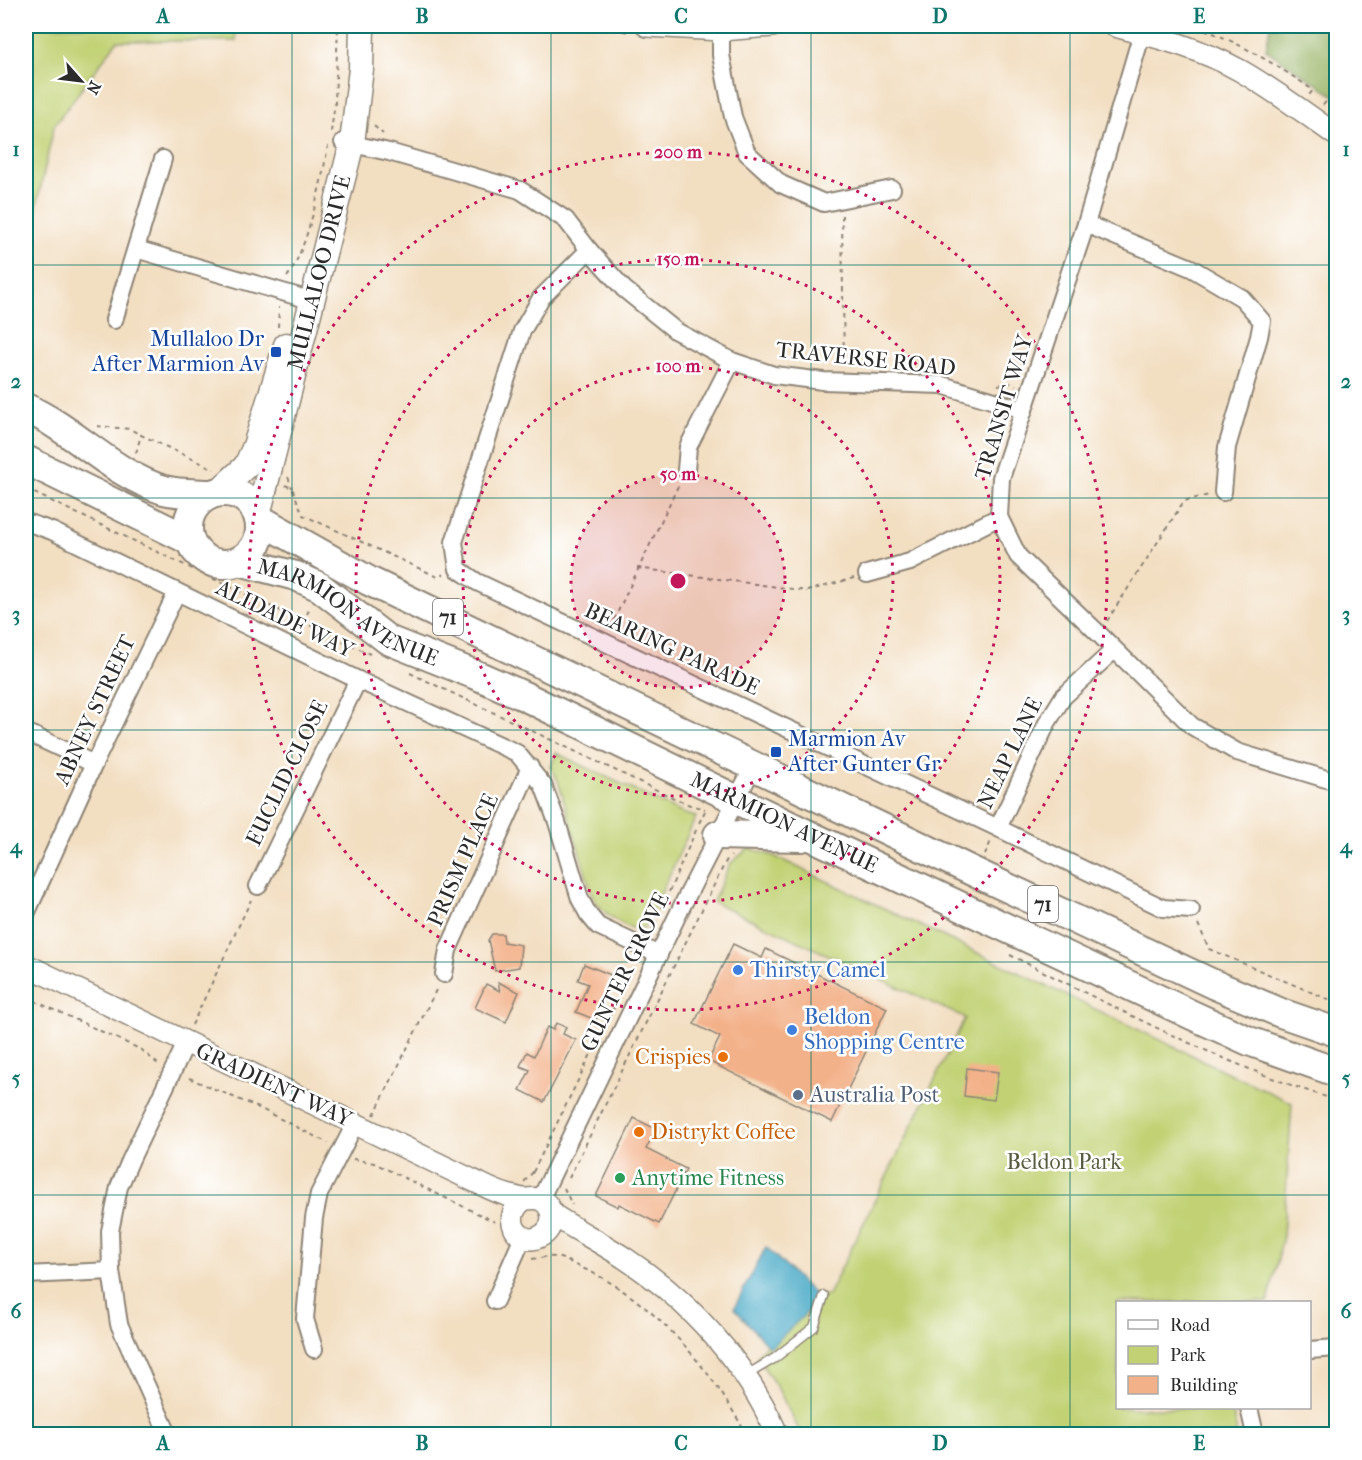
<svg xmlns="http://www.w3.org/2000/svg" width="1362" height="1460" font-family="'IM FELL French Canon',serif">
  <style>
    .green { fill: #c1d173; stroke: #767e4f; stroke-width: 1.5 }
    .forest { fill: #98b365; stroke: #626f48; stroke-width: 1.5 }
    .water { fill: #47a9c6; stroke: #396a78; stroke-width: 1.5 }
    .building { fill: #f3b189 }
    .lines { fill: none; stroke-linecap: round; stroke-linejoin: round }
    .service-casing { stroke: #8e8476; stroke-width: 11 }
    .minor-casing { stroke: #8e8476; stroke-width: 20 }
    .tertiary-casing { stroke: #8e8476; stroke-width: 24 }
    .secondary-casing { stroke: #8e8476; stroke-width: 27 }
    .trunk-casing { stroke: #8e8476; stroke-width: 32 }
    .path { stroke: #8e8476; stroke-width: 2; stroke-dasharray: 4.5 4.5; stroke-linecap: butt }
    .service { stroke: #fff; stroke-width: 8 }
    .minor { stroke: #fff; stroke-width: 16 }
    .tertiary { stroke: #fff; stroke-width: 21 }
    .secondary { stroke: #fff; stroke-width: 24 }
    .trunk { stroke: #fff; stroke-width: 28 }
    .grid { fill: none; stroke: #0f766e; stroke-width: 1.5; stroke-opacity: 0.55 }
    .ring { fill: none; stroke: #c2185b; stroke-width: 3; stroke-dasharray: 3 6 }
    .transit-dot { fill: #1a4fb4; stroke: #fff; stroke-width: 2 }
    .shop-dot { fill: #3f7fe0; stroke: #fff; stroke-width: 2 }
    .food-dot { fill: #e8710a; stroke: #fff; stroke-width: 2 }
    .service-dot { fill: #5c6f8a; stroke: #fff; stroke-width: 2 }
    .leisure-dot { fill: #2e9e5b; stroke: #fff; stroke-width: 2 }
    .labels { text-anchor: middle; dominant-baseline: central; stroke-width: 5; stroke-linejoin: round; paint-order: stroke }
    .shield { fill: #fff; stroke: #6b6b6b; stroke-width: 1.5 }
    .shield-label { font-size: 21px; font-weight: bold; fill: #2b2b2b }
    .street-label { font-size: 22px; fill: #2b2b2b; stroke: #fff }
    .transit-label { font-size: 22px; fill: #164399; stroke: #fff; text-anchor: end }
    .shop-label { font-size: 22px; fill: #366cbe; stroke: #fff; text-anchor: start }
    .food-label { font-size: 22px; fill: #c56008; stroke: #fff; text-anchor: end }
    .service-label { font-size: 22px; fill: #4e5e75; stroke: #fff; text-anchor: start }
    .park-label { font-size: 22px; fill: #585d41; stroke: #fff }
    .leisure-label { font-size: 22px; fill: #27864d; stroke: #fff; text-anchor: start }
    .centre { fill: #c2185b; stroke: #fff; stroke-width: 3 }
    .ring-label { font-size: 18px; text-anchor: middle; font-weight: bold; fill: #c2185b; stroke: #fff; stroke-width: 5; stroke-linejoin: round; paint-order: stroke }
    .neatline { fill: none; stroke: #0f766e; stroke-width: 2 }
    .grid-label { font-size: 20px; text-anchor: middle; font-weight: bold; fill: #0f766e }
  </style>
  <rect width="100%" height="100%" fill="#fff"/>
  <filter id="ink" filterUnits="userSpaceOnUse"><feTurbulence type="fractalNoise" baseFrequency=".0167" numOctaves="2"/><feDisplacementMap in="SourceGraphic" scale="12" xChannelSelector="R" yChannelSelector="G"/><feConvolveMatrix kernelMatrix="1 2 1 2 8 2 1 2 1" color-interpolation-filters="sRGB"/></filter>
  <filter id="wash" filterUnits="userSpaceOnUse"><feTurbulence type="fractalNoise" baseFrequency=".008" numOctaves="4" result="noise"/><feDisplacementMap in="SourceGraphic" scale="24" xChannelSelector="R" yChannelSelector="G"/><feGaussianBlur stdDeviation="1.35" result="paint"/><feColorMatrix in="noise" values="0 0 0 0 0 0 0 0 0 0 0 0 0 0 0 0 0 1.4 0 .05"/><feComposite in="paint" operator="in"/></filter>
  <g filter="url(#wash)">
    <rect width="100%" height="100%" fill="#f2dec1"/>
    <g class="green">
      <path d="M26 26H235L236 41H117L54 126 26 254Z"/>
      <path d="M556 753 682 813 696 817 645 928C627 933 602 912 593 898L558 781 551 767Z"/>
      <path d="M749 848 774 856 812 874 1292 1103 1283 1236 1268 1302H1118V1408H1232L1237 1434H801L778 1389 757 1357 776 1331 816 1295H828L965 1018 713 902 730 864Z"/>
    </g>
    <path class="forest" d="M1270 26H1336V97L1266 50Z"/>
    <path class="water" d="M766 1247 820 1300 770 1348 734 1308Z"/>
    <g id="blocks">
      <g class="building">
        <path d="M492 934H503L504 942 521 945 519 967 495 971 488 940Z"/>
        <path d="M733 944 762 958 766 949 887 1008 832 1122 708 1061 720 1037 694 1024Z"/>
        <path d="M584 964 611 975 605 990 607 991 596 1020 576 1012 588 984 578 980Z"/>
        <path d="M498 982 519 992 506 1022 475 1008 486 984 500 991Z"/>
        <path d="M556 1023 566 1027 563 1034 576 1040 544 1102 520 1090 530 1070 520 1066 527 1052 534 1056 547 1027 553 1030Z"/>
        <path d="M967 1068 998 1072 994 1100 964 1096Z"/>
        <path d="M634 1118 656 1129 646 1149 686 1169 659 1224 619 1204 618 1207 596 1196Z"/>
      </g>
    </g>
  </g>
  <g filter="url(#ink)">
    <use href="#blocks" fill-opacity="0" stroke="#8e8476" stroke-width="1.5"/>
    <g class="lines">
      <defs>
        <path id="service" d="M745 1376 775 1358 814 1327 824 1296"/>
        <g id="minor">
          <path d="M721 26V55L733 117 747 153 781 184 824 203 892 189"/>
          <path d="M1144 26 1086 224 1001 478 999 517 1018 556 1099 634 1192 726 1237 752 1336 782"/>
          <path d="M343 142 389 152 520 190 566 220 589 250 624 289 676 331 732 361 774 375 823 381 942 385 1024 410"/>
          <path d="M1086 224 1191 268 1242 298 1262 321 1259 337 1227 447 1223 492"/>
          <path d="M136 249 313 301"/>
          <path d="M589 250 541 298 522 331 454 542 458 569 477 582 998 828 1163 908 1191 910"/>
          <path d="M114 320 163 159"/>
          <path d="M686 470 688 447 732 361"/>
          <path d="M26 522 52 531 358 680 517 753 543 785 557 822 580 899 588 914 598 926 659 955"/>
          <path d="M867 574 910 562 999 517"/>
          <path d="M26 732 94 764"/>
          <path d="M998 828 1047 723 1063 697 1114 650"/>
          <path d="M258 886 358 680"/>
          <path d="M26 914 94 764 177 592"/>
          <path d="M444 974 448 950 530 767"/>
          <path d="M540 1200 683 904 754 765"/>
          <path d="M26 1275 111 1271"/>
          <path d="M495 1301 523 1237"/>
          <path d="M314 1349 305 1319 314 1218 319 1194 355 1124"/>
          <path d="M1310 1350 1336 1348"/>
          <path d="M1249 1408 1255 1434"/>
          <path d="M168 1434 119 1324 111 1271 110 1231 119 1187 131 1159 186 1043"/>
        </g>
        <g id="tertiary">
          <path d="M647 26 722 30 772 26"/>
          <path d="M1115 26C1158 37 1202 49 1241 71 1274 90 1305 113 1336 135"/>
          <path d="M26 965 472 1180C483 1185 495 1192 507 1195 512 1196 520 1199 525 1199 532 1199 536 1197 543 1201 556 1210 554 1229 541 1236 518 1249 499 1215 525 1199"/>
          <path d="M552 1214C576 1230 602 1243 626 1259 690 1301 747 1364 777 1434"/>
        </g>
        <g id="secondary">
          <path d="M218 492 246 466 255 446 286 345"/>
          <path id="s1" d="M258 515 352 143 361 69 362 26"/>
        </g>
        <g id="trunk">
          <path d="M26 408C75 430 112 474 164 490 179 494 196 493 210 494"/>
          <path d="M26 460 189 540"/>
          <circle cx="224" cy="528" r="36"/>
          <path d="M259 519 369 581 976 873 1213 984 1281 1013 1336 1032"/>
          <path id="s2" d="M239 561 296 576 320 587 388 640 481 677 524 696 815 838 1192 1015 1249 1041 1336 1072"/>
          <path d="M718 835 801 837"/>
        </g>
      </defs>
      <use href="#service" class="service-casing"/>
      <use href="#minor" class="minor-casing"/>
      <use href="#tertiary" class="tertiary-casing"/>
      <use href="#secondary" class="secondary-casing"/>
      <use href="#trunk" class="trunk-casing"/>
      <g class="path">
        <path d="M605 26 631 33"/>
        <path d="M1077 26 1097 32"/>
        <path d="M1196 26C1238 42 1276 64 1313 90L1309 95"/>
        <path d="M1323 105 1336 91"/>
        <path d="M374 126 383 134"/>
        <path d="M331 132 335 103 338 26"/>
        <path d="M842 215 844 368"/>
        <path d="M287 277C307 251 322 180 328 146"/>
        <path d="M278 327 279 307"/>
        <path d="M998 385 1010 383 1016 385"/>
        <path d="M97 426 130 429 141 435"/>
        <path d="M136 453 141 435 214 469"/>
        <path d="M288 477 292 488"/>
        <path d="M285 485 292 488 303 515 438 577 444 574"/>
        <path d="M26 489 370 654"/>
        <path d="M637 568 807 591 854 578"/>
        <path d="M1107 621 1184 501 1209 495"/>
        <path d="M303 622 310 608"/>
        <path d="M610 628 679 484"/>
        <path d="M410 673 663 793 690 805 705 809"/>
        <path d="M699 823 706 809"/>
        <path d="M985 855 991 841"/>
        <path d="M1198 924 1209 949 1325 998 1336 1001"/>
        <path d="M651 933 697 828"/>
        <path d="M1010 955C1117 1008 1222 1065 1336 1100"/>
        <path d="M26 997 142 1050 159 1065"/>
        <path d="M192 1025 251 900"/>
        <path d="M189 1078 259 1108 328 1143"/>
        <path d="M374 1115 437 988"/>
        <path d="M353 1159 374 1163 495 1222"/>
        <path d="M533 1172 623 989"/>
        <path d="M569 1178 726 861 731 856"/>
        <path d="M524 1182 533 1172 537 1174"/>
        <path d="M564 1188 572 1205"/>
        <path d="M532 1259C539 1258 548 1256 555 1257 563 1258 572 1263 580 1267 651 1297 711 1368 746 1434"/>
      </g>
      <use href="#service" class="service"/>
      <use href="#minor" class="minor"/>
      <use href="#tertiary" class="tertiary"/>
      <use href="#secondary" class="secondary"/>
      <use href="#trunk" class="trunk"/>
    </g>
  </g>
  <path class="grid" d="M292 26V1434M551 26V1434M811 26V1434M1070 26V1434M26 265H1336M26 498H1336M26 730H1336M26 962H1336M26 1195H1336"/>
  <circle cx="678" cy="581" r="107" fill="#c2185b" fill-opacity=".12"/>
  <g class="ring">
    <circle cx="678" cy="581" r="107"/>
    <circle cx="678" cy="581" r="215"/>
    <circle cx="678" cy="581" r="322"/>
    <circle cx="678" cy="581" r="429"/>
  </g>
  <g class="transit-dot">
    <rect x="270" y="346" width="12" height="12" rx="3"/>
    <rect x="770" y="746" width="12" height="12" rx="3"/>
  </g>
  <g class="shop-dot">
    <circle cx="738" cy="970" r="6"/>
    <circle cx="792" cy="1030" r="6"/>
  </g>
  <g class="food-dot">
    <circle cx="723" cy="1057" r="6"/>
    <circle cx="639" cy="1132" r="6"/>
  </g>
  <circle class="service-dot" cx="798" cy="1095" r="6"/>
  <circle class="leisure-dot" cx="620" cy="1178" r="6"/>
  <g class="labels">
    <g class="shield">
      <rect x="433" y="599" width="30" height="36" rx="4.5"/>
      <rect x="1028" y="886" width="30" height="36" rx="4.5"/>
    </g>
    <g class="shield-label">
      <text x="448" y="617">71</text>
      <text x="1043" y="904">71</text>
    </g>
    <g class="street-label">
      <text stroke="none"><textPath href="#s1" startOffset="250">MULLALOO DRIVE</textPath></text>
      <text transform="translate(866 359) rotate(6)">TRAVERSE ROAD</text>
      <text transform="translate(1004 407) rotate(-73)">TRANSIT WAY</text>
      <text stroke="none"><textPath href="#s2" startOffset="122">MARMION AVENUE</textPath></text>
      <text transform="translate(285 619) rotate(26)">ALIDADE WAY</text>
      <text transform="translate(672 649) rotate(25)">BEARING PARADE</text>
      <text transform="translate(95 710) rotate(-65)">ABNEY STREET</text>
      <text transform="translate(1010 753) rotate(-64)">NEAP LANE</text>
      <text transform="translate(287 773) rotate(-64)">EUCLID CLOSE</text>
      <text stroke="none"><textPath href="#s2" startOffset="608">MARMION AVENUE</textPath></text>
      <text transform="translate(463 860) rotate(-66)">PRISM PLACE</text>
      <text transform="translate(625 972) rotate(-64)">GUNTER GROVE</text>
      <text transform="translate(274 1085) rotate(25)">GRADIENT WAY</text>
    </g>
    <g class="transit-label">
      <text x="264" y="339">Mullaloo Dr<tspan x="264" dy="25">After Marmion Av</tspan></text>
      <text x="788" y="739" text-anchor="start">Marmion Av<tspan x="788" dy="25">After Gunter Gr</tspan></text>
    </g>
    <g class="shop-label">
      <text x="750" y="970">Thirsty Camel</text>
      <text x="804" y="1017">Beldon<tspan x="804" dy="25">Shopping Centre</tspan></text>
    </g>
    <g class="food-label">
      <text x="711" y="1057">Crispies</text>
      <text x="651" y="1132" text-anchor="start">Distrykt Coffee</text>
    </g>
    <g class="service-label">
      <text x="810" y="1095">Australia Post</text>
    </g>
    <g class="park-label">
      <text x="1064" y="1162">Beldon Park</text>
    </g>
    <g class="leisure-label">
      <text x="632" y="1178">Anytime Fitness</text>
    </g>
  </g>
  <circle cx="678" cy="581" r="9" class="centre"/>
  <g class="ring-label">
    <text x="678" y="158">200 m</text>
    <text x="678" y="265">150 m</text>
    <text x="678" y="372">100 m</text>
    <text x="678" y="480">50 m</text>
  </g>
  <rect width="1362" height="1460" fill="none" stroke="#fff" stroke-width="66"/>
  <rect x="1116" y="1301" width="195" height="108" fill="#ffffff" stroke="#aaaaaa" stroke-width="1.5"/>
  <rect x="1128" y="1320" width="30" height="9" fill="#ffffff" stroke="#aaaaaa" stroke-width="1.5"/>
  <text x="1170" y="1331" font-size="18" fill="#2b2b2b">Road</text>
  <rect x="1128" y="1346" width="30" height="18" fill="#c1d173" stroke="#aaaaaa" stroke-width="1.5"/>
  <text x="1170" y="1361" font-size="18" fill="#2b2b2b">Park</text>
  <rect x="1128" y="1376" width="30" height="18" fill="#f3b189" stroke="#aaaaaa" stroke-width="1.5"/>
  <text x="1170" y="1391" font-size="18" fill="#2b2b2b">Building</text>
  <g transform="translate(81 81) rotate(118)" stroke="#ffffff" stroke-width="4.5" paint-order="stroke">
  <path d="M0-4.5L10 22L0 15L-10 22Z" fill="#2b2b2b"/>
  <text y="-9" font-size="16" font-weight="bold" text-anchor="middle" fill="#2b2b2b">N</text>
  </g>
  <rect x="33" y="33" width="1296" height="1394" class="neatline"/>
  <g class="grid-label">
    <text x="163" y="23">A</text>
    <text x="422" y="23">B</text>
    <text x="681" y="23">C</text>
    <text x="940" y="23">D</text>
    <text x="1199" y="23">E</text>
    <text x="16" y="156">1</text>
    <text x="1346" y="156">1</text>
    <text x="16" y="388">2</text>
    <text x="1346" y="388">2</text>
    <text x="16" y="621">3</text>
    <text x="1346" y="621">3</text>
    <text x="16" y="853">4</text>
    <text x="1346" y="853">4</text>
    <text x="16" y="1085">5</text>
    <text x="1346" y="1085">5</text>
    <text x="16" y="1318">6</text>
    <text x="1346" y="1318">6</text>
    <text x="163" y="1450">A</text>
    <text x="422" y="1450">B</text>
    <text x="681" y="1450">C</text>
    <text x="940" y="1450">D</text>
    <text x="1199" y="1450">E</text>
  </g>
</svg>
